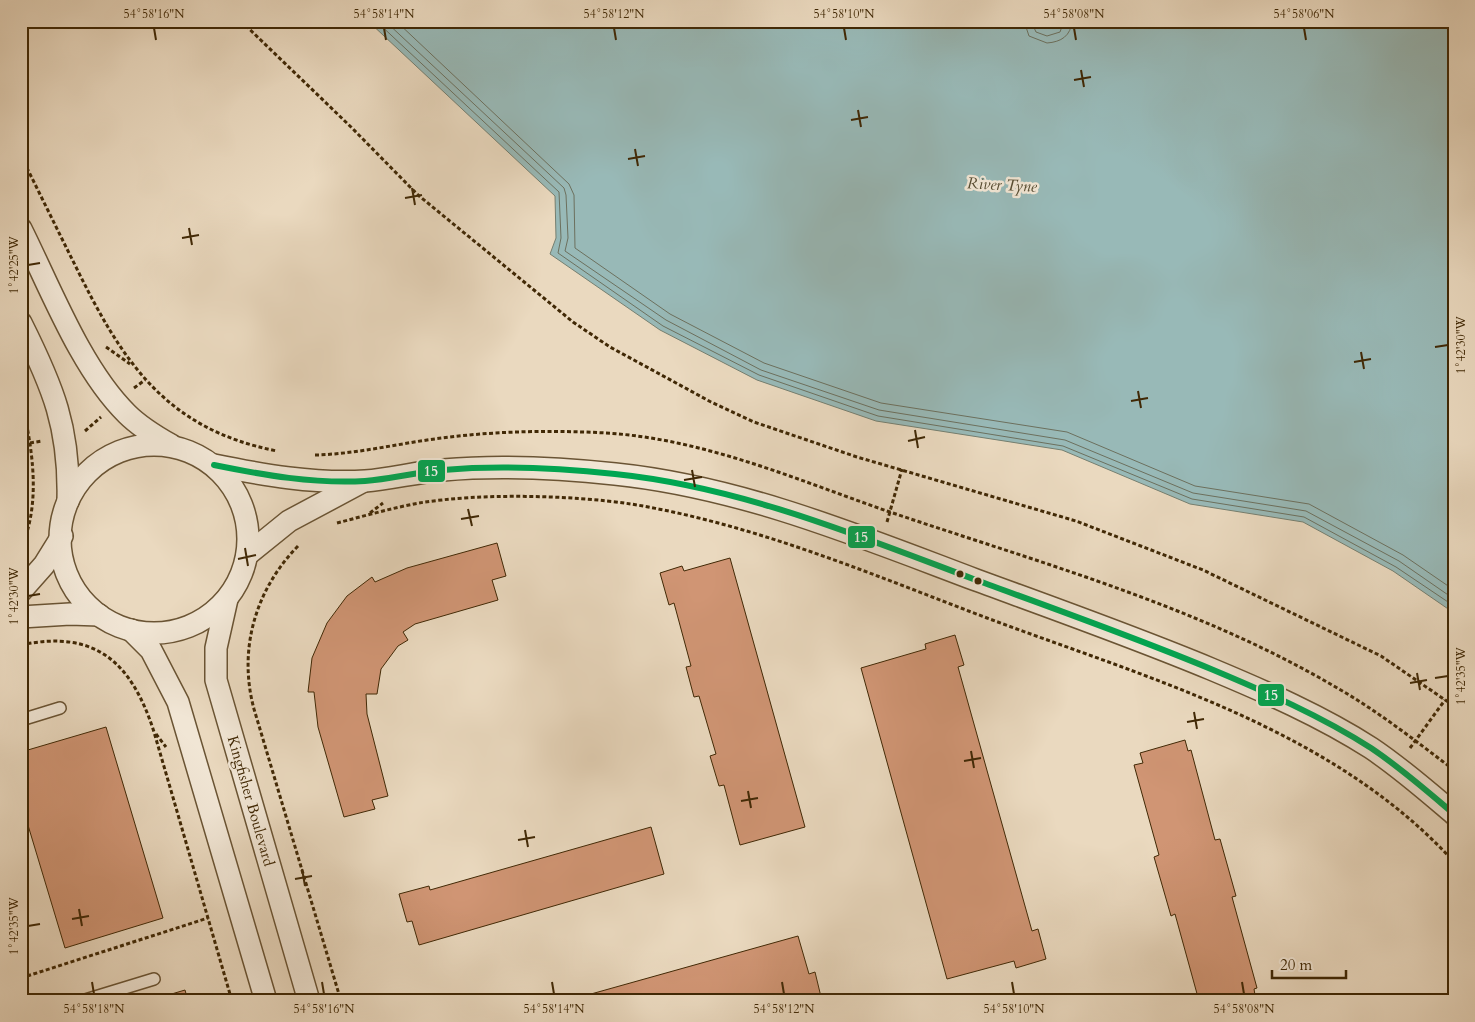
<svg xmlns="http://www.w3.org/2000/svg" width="1475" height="1022" font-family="Cardo,serif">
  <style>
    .water { fill: #98b9b7; stroke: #757f70 }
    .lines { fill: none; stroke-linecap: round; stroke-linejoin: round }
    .shore { stroke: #6c705e; stroke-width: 1 }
    .building { fill: #d09574; stroke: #402805 }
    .lane-casing { stroke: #6a5434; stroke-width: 14 }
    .street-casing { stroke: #6a5434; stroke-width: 24 }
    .path { stroke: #402805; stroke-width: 3; stroke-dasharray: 4 2.5; stroke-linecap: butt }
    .lane { stroke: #f1e6d5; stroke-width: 11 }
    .street { stroke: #f1e6d5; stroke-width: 21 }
    .bus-1-casing { stroke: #f1e6d5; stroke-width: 10 }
    .bus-1 { stroke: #00a651; stroke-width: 6 }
    .ticks { fill: none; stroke: #402805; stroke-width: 2 }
    .bus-dot { fill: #402805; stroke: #f1e6d5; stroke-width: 2 }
    .labels { text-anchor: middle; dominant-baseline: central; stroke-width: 5; stroke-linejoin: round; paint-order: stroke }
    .street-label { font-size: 15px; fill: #402805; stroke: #f1e6d5 }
    .water-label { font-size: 16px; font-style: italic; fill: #564c32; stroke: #f1e6d5 }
    .line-badge { stroke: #f1e6d5; stroke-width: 2 }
    .badge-label { font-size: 14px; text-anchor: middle; font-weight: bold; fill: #fff }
    .neatline { fill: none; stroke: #402805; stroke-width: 2 }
    .ticks-label { font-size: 12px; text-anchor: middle; fill: #402805 }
  </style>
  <rect width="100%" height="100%" fill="#ead9bf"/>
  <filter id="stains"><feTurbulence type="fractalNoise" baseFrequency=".004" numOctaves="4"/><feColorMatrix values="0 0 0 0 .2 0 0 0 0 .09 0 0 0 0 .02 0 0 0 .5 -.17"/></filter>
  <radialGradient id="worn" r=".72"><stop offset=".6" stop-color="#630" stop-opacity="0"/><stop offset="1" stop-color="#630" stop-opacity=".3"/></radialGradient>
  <path class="water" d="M368 21H1034L1047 25 1064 21H1454V613L1393 571 1303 522 1190 504 1062 450 876 421 757 380 660 330 550 254 556 238 555 196Z"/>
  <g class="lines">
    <g class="shore">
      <path d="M376 21 559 192 561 238 558 253 663 326 759 375 878 416 1063 446 1192 499 1304 517 1396 567 1454 606"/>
      <path d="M385 21 564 188 566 195 568 238 565 251 666 320 761 370 879 410 1065 440 1193 493 1306 511 1399 561 1454 599"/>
      <path d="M396 21 569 184 574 195 575 248 670 314 764 363 881 403 1067 432 1195 486 1309 504 1403 555 1454 590"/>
      <path d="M1024 21 1029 36 1047 43C1061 42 1071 36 1072 21"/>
      <path d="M1031 21 1036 32 1047 36 1060 32 1064 21"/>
    </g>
  </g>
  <g class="building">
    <path d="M497 543 506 576 492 580 498 600 415 624 403 632 408 640 398 646 381 669 377 694H366L367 714 388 796 372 800 375 809 344 817 318 727 314 692H308L312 658 327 623 347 596 372 577 375 582 407 568Z"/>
    <path d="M730 558 805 827 740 845 724 785 719 786 710 756 716 754 699 696 694 697 686 667 691 666 674 603 669 605 660 573 682 566 684 571Z"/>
    <path d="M955 635 964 665 958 667 1032 931 1038 929 1046 959 1016 968 1014 961 947 979 861 668 926 649 925 644Z"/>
    <path d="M106 727 163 918 65 948 21 802V752Z"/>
    <path d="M1185 740 1188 751 1191 750 1215 840 1220 839 1236 896 1232 897 1257 988 1254 989 1256 1001H1199L1175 914 1171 916 1154 857 1159 855 1134 765 1143 763 1140 753Z"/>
    <path d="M651 827 664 874 419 945 412 921 407 922 399 894 429 886 430 890Z"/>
    <path d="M798 936 809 974 815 972 822 1001H566Z"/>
    <path d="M185 990 188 1001H148Z"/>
  </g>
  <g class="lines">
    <defs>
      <g id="lane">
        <path d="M21 720 60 708"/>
        <path d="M82 1001 154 979"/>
      </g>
      <g id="street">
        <path d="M21 229C50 287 81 369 127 414 140 427 155 436 171 445"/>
        <path d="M21 323C53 387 70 428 68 501"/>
        <circle cx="154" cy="539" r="94"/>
        <path d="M214 465C263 475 314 484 365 481 391 479 417 472 443 470 500 465 559 468 615 474 741 487 859 536 976 580 1055 609 1134 637 1211 669 1266 692 1321 716 1371 748 1401 768 1427 791 1454 814"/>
        <path d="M247 555 289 521 362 482"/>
        <path d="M21 591 44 565 62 536"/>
        <path d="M227 599 216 648V680L309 1001"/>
        <path d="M21 617 70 614 99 615"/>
        <path d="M131 630 151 650 178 702 266 1001"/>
      </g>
    </defs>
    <use href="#lane" class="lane-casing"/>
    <use href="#street" class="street-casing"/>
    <g class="path">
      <path d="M241 21 351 127 418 195 573 322 610 347 711 402 754 422 857 457 1076 521 1203 570 1381 656 1454 706"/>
      <path d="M21 156C39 192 57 229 75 265 122 361 165 429 277 451"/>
      <path d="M106 347 130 364"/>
      <path d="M134 388 145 380"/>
      <path d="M21 398C32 446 42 502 21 548"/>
      <path d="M85 431 101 417"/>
      <path d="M30 443 42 441"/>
      <path d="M315 455C358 454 400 443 442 438 496 431 552 430 606 433 704 439 795 479 887 511 1040 563 1199 606 1339 689 1379 712 1417 742 1454 770"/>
      <path d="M370 513 383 503"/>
      <path d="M887 522 902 469"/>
      <path d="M337 523C364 516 392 508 419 503 480 493 570 495 631 504 754 524 871 574 987 618 1150 679 1333 729 1454 862"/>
      <path d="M298 546C255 590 238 650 254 709L341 1001"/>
      <path d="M21 645C96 629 132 663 154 732L232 1001"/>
      <path d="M156 734 166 747"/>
      <path d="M1410 748 1445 700"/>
      <path d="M21 978 208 918"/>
    </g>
    <use href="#lane" class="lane"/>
    <use href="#street" class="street"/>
    <defs>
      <path id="bus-1" d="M214 465C263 475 314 484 365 481 391 479 417 472 443 470 500 465 559 468 615 474 741 487 859 536 976 580 1055 609 1134 637 1211 669 1266 692 1321 716 1371 748 1401 768 1427 791 1454 814"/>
    </defs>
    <use href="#bus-1" class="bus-1-casing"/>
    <use href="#bus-1" class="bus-1"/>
  </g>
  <path class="ticks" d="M154 28 156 40M384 28 386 40M614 28 616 40M844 28 846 40M1074 28 1076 40M1304 28 1306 40M1081 70 1084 87M1074 80 1091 77M858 110 861 127M851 120 868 117M635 149 638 166M628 159 645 156M412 188 415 205M405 198 422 195M189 228 192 245M182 238 199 235M28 265 40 263M1435 347 1448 345M1361 352 1364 369M1354 362 1371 359M1138 391 1141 408M1131 401 1148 398M915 430 918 448M908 441 925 437M692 470 695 487M684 480 702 477M468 509 472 526M461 519 479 516M245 548 248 566M238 559 256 555M28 596 40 594M1417 673 1420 690M1435 678 1448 676M1410 683 1427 680M1194 712 1197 729M1187 722 1204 719M971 751 974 768M964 761 981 758M748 791 751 808M741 801 758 798M525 830 528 847M518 840 535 837M302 869 305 886M295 879 312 876M79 909 82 926M72 919 89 916M28 926 40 924M92 982 94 994M322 982 324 994M552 982 554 994M782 982 784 994M1012 982 1014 994M1242 982 1244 994"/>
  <g class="bus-dot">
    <circle cx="960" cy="574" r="4.5"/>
    <circle cx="978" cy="581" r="4.5"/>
  </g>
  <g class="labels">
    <g class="street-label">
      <text transform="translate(251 801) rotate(74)">Kingfisher Boulevard</text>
    </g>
    <g class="water-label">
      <text transform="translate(1002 185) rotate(3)">River Tyne</text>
    </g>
  </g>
  <g class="line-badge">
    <rect x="417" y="459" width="29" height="24" rx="5" fill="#00a651"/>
    <rect x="847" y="525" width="29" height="24" rx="5" fill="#00a651"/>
    <rect x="1257" y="683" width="28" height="24" rx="5" fill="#00a651"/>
  </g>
  <g class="badge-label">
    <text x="431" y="476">15</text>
    <text x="861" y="542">15</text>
    <text x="1271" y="700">15</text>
  </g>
  <rect width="1475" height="1022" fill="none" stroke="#ead9bf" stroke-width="55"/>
  <path d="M1272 970v8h74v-8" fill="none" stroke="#402805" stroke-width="2.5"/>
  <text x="1280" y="970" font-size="15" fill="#402805" stroke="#f1e6d5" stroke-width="4" paint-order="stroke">20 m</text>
  <rect x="28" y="28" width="1420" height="966" class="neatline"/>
  <g class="ticks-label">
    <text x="154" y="18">54°58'16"N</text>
    <text x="384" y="18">54°58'14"N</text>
    <text x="614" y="18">54°58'12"N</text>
    <text x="844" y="18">54°58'10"N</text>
    <text x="1074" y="18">54°58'08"N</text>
    <text x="1304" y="18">54°58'06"N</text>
    <text transform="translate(14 265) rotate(-90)" y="4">1°42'25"W</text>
    <text transform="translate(1461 345) rotate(-90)" y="4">1°42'30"W</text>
    <text transform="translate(14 596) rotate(-90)" y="4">1°42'30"W</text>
    <text transform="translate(1461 676) rotate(-90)" y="4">1°42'35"W</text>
    <text transform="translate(14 926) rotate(-90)" y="4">1°42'35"W</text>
    <text x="94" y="1013">54°58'18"N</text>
    <text x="324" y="1013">54°58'16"N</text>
    <text x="554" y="1013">54°58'14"N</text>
    <text x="784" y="1013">54°58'12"N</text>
    <text x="1014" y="1013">54°58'10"N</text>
    <text x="1244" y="1013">54°58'08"N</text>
  </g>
  <rect width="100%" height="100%" filter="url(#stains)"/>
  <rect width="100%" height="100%" fill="url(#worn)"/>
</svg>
